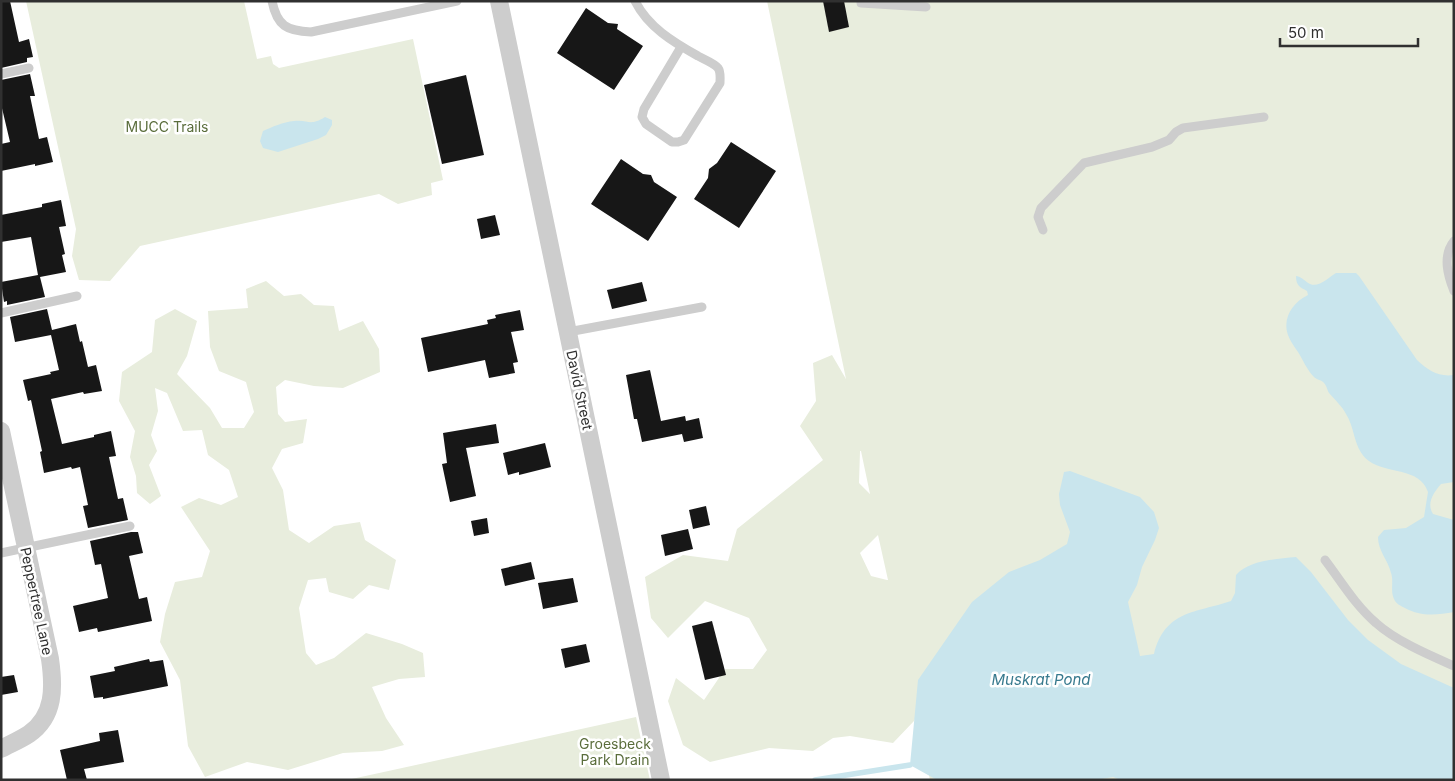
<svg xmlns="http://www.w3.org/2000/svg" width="1455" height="781" font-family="Inter,sans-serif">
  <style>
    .green { fill: #e8eddd; fill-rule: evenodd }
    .water { fill: #c9e5ed }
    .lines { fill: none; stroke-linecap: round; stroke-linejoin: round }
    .stream { stroke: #c9e5ed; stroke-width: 5.5 }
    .building { fill: #171717 }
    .lane { stroke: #cdcdcd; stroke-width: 9 }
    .street { stroke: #cdcdcd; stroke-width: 18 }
    .labels { text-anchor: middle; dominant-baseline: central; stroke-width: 5; stroke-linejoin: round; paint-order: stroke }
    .park-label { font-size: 14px; fill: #5a6d3b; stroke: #fff }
    .street-label { font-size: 14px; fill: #303030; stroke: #fff }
    .water-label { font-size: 15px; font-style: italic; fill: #387a8e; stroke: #fff }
  </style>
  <rect width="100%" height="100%" fill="#fff"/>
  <g class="green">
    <path d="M26 1H244L257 59 271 56 273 64 279 68 413 39 443 180 431 183 432 195 398 204 379 194 140 246 110 281 79 280 72 256 76 229Z"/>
    <path d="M767 1H1454V780H930L916 717 914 721 893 743 850 736 833 738 813 751 769 748 710 762 683 745 668 701 676 678 704 700 725 669H753L767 650 749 618 705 601 668 638 651 618 645 577 683 555 728 561 737 529 823 460 800 426 816 401 813 363 832 355 846 379ZM860 451H861L870 494 859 483ZM878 535 888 580H887L871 576 860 553Z"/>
    <path d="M266 281 284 296 301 294 314 305 334 306 339 331 363 321 379 349 380 372 343 388 314 386 285 380 276 387 278 414 285 422 307 419 303 443 282 449 272 468 283 490 289 530 309 543 334 526 360 522 365 540 396 560 389 590 369 585 353 599 329 592 326 578 308 580 299 608 306 653 316 665 334 658 366 633 402 644 423 653 425 677 399 679 372 687 386 718 404 745 382 751 343 753 288 770 247 762 205 777 188 746 180 680 160 642 165 614 175 582 202 577 210 551 181 507 199 498 221 505 238 497 229 470 208 455 202 430 183 431 167 393 155 388 158 411 151 435 157 451 149 465 161 496 150 504 137 493 136 476 130 457 135 431 119 401 122 372 152 352 155 320 175 309 197 321 187 356 177 374 210 408 222 428H244L254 412 246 382 219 371 210 347 208 311 248 308 246 289Z"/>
    <path d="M636 717 650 780H347Z"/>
  </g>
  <g class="water">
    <path d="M325 117 332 120V125L326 135 318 139 278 152 263 148 260 141 263 131C272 127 283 122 294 121 309 119 309 127 325 117Z"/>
    <path d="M1336 273H1356L1359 276 1417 360C1429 371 1438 377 1454 375V482L1441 484C1434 492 1426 503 1433 514L1454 520V612C1437 615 1421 617 1405 608 1401 606 1396 604 1394 599 1390 591 1394 581 1391 573 1388 560 1378 551 1378 537L1384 530 1406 528 1424 517 1428 492C1420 467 1386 474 1369 461 1353 449 1356 430 1346 414 1342 406 1335 400 1329 393 1327 390 1327 386 1324 383 1322 380 1317 380 1314 377 1307 370 1303 360 1298 352 1294 346 1290 341 1288 335 1282 318 1293 302 1308 295L1307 291C1300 287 1296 286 1296 276 1303 277 1305 282 1310 284 1319 288 1329 277 1336 273Z"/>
    <path d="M1070 471 1140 497 1154 512 1159 528 1155 540 1142 567 1137 585 1128 602 1140 656 1154 654C1165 610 1196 613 1231 601L1235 593 1236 575C1250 560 1276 559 1296 557L1311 572 1348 620 1368 640 1401 664 1454 688V780H1121L1113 777 1096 780H937L910 765 918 680 972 602 1009 572 1040 560 1067 544 1070 532 1060 505 1059 494 1064 472Z"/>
  </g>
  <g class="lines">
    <path class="stream" d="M815 780 910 765"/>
  </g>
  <g class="building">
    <path d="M1 1H10L19 42 29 39 33 57 27 58V62L1 68Z"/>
    <path d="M823 1H844L849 27 829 32Z"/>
    <path d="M586 8 608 23 618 24 617 29 643 46 614 90 557 53Z"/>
    <path d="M30 74 35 96H30L39 139 47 137 53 162 35 166V164L1 171V144L10 142 1 104V80Z"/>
    <path d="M466 75 484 155 442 164 424 85Z"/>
    <path d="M731 142 776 171 739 228 694 199 708 178 709 169 717 163Z"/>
    <path d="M621 159 643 174 651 175 654 182 677 197 648 241 591 204Z"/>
    <path d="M61 200 66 226 59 227 65 254 62 255 66 272 40 277 45 297 7 305V301L4 302 1 282 38 275 31 237 1 242V215L42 207V204Z"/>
    <path d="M495 215 500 235 481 239 477 219Z"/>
    <path d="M642 282 647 301 612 309 607 290Z"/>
    <path d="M47 309 52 330 76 324 80 342 82 341 88 367 96 365 102 391 84 394 83 392 51 399 62 444 94 437V435L111 431 116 456 109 457 118 499 123 498 128 520 88 528 83 506 88 505 80 467 72 469 71 467 44 473 40 452 42 451 31 400 28 401 23 380 51 374 50 372 59 370 51 335 15 342 10 317Z"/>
    <path d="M520 310 524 330 511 332 518 362 513 363 515 373 489 378 485 360 428 372 421 338 488 324 487 320 496 318 495 315Z"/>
    <path d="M650 370 661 421 685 416 686 421 699 418 703 438 684 442 682 434 642 442 637 419H634L626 375Z"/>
    <path d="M496 424 499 443 466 448 476 496 450 502 442 464 447 463 443 433Z"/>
    <path d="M545 443 551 467 519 475V472L508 475 503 453Z"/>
    <path d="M706 506 710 525 693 529 689 510Z"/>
    <path d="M487 518 489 533 474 536 471 521Z"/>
    <path d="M688 529 693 549 665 556 661 535Z"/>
    <path d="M131 532H138L143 553 129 556 139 599 147 597 152 621 98 632 97 628 79 632 73 606 108 598 101 564 95 565 90 541Z"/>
    <path d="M531 562 535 579 505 586 501 569Z"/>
    <path d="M573 578 578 602 543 609 538 583Z"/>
    <path d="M712 621 726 675 705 680 692 626Z"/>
    <path d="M586 644 590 662 565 668 561 649Z"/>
    <path d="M149 659 150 662 163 660 168 686 103 699V697L94 698 90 676 115 671 114 667Z"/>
    <path d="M14 675 18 692 1 695V677Z"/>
    <path d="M118 730 124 762 84 769 87 780H67L60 750 100 741 99 733Z"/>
  </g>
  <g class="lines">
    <g class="lane">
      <path d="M272 1C277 26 287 31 311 32L457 1"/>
      <path d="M635 1C648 27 673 42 698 56 703 59 714 63 718 68 721 72 720 78 720 83L684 140 678 142H672L646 124 642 117 644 109 681 47"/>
      <path d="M861 1V3L926 7"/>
      <path d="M1 74 29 68"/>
      <path d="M1043 230 1038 217 1041 208 1084 163 1152 147 1169 140 1176 132 1183 128 1264 117"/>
      <path d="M1454 241C1442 256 1448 276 1454 291"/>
      <path d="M1 313 77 296"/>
      <path d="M568 332 702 307"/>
      <path d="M1 553 130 526"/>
      <path d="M1325 560C1341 581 1355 605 1376 623 1396 641 1429 655 1454 666"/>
    </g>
    <g class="street">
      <path d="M499 1 661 780"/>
      <path d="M1 431 50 659C54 687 55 716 29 734 20 740 10 744 1 749"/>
    </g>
  </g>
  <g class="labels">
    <g class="park-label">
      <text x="167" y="126">MUCC Trails</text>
      <text x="615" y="743">Groesbeck<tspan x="615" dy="16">Park Drain</tspan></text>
    </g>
    <g class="street-label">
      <text transform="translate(580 390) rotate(78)">David Street</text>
      <text transform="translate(37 601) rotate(78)">Peppertree Lane</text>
    </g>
    <g class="water-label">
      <text x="1041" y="679">Muskrat Pond</text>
    </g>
  </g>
  <rect width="1455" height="781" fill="none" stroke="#303030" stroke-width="5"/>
  <path d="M1280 38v8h138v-8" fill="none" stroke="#303030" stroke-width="2.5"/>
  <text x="1288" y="38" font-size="15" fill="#303030" stroke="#ffffff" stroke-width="4" paint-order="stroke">50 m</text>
</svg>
